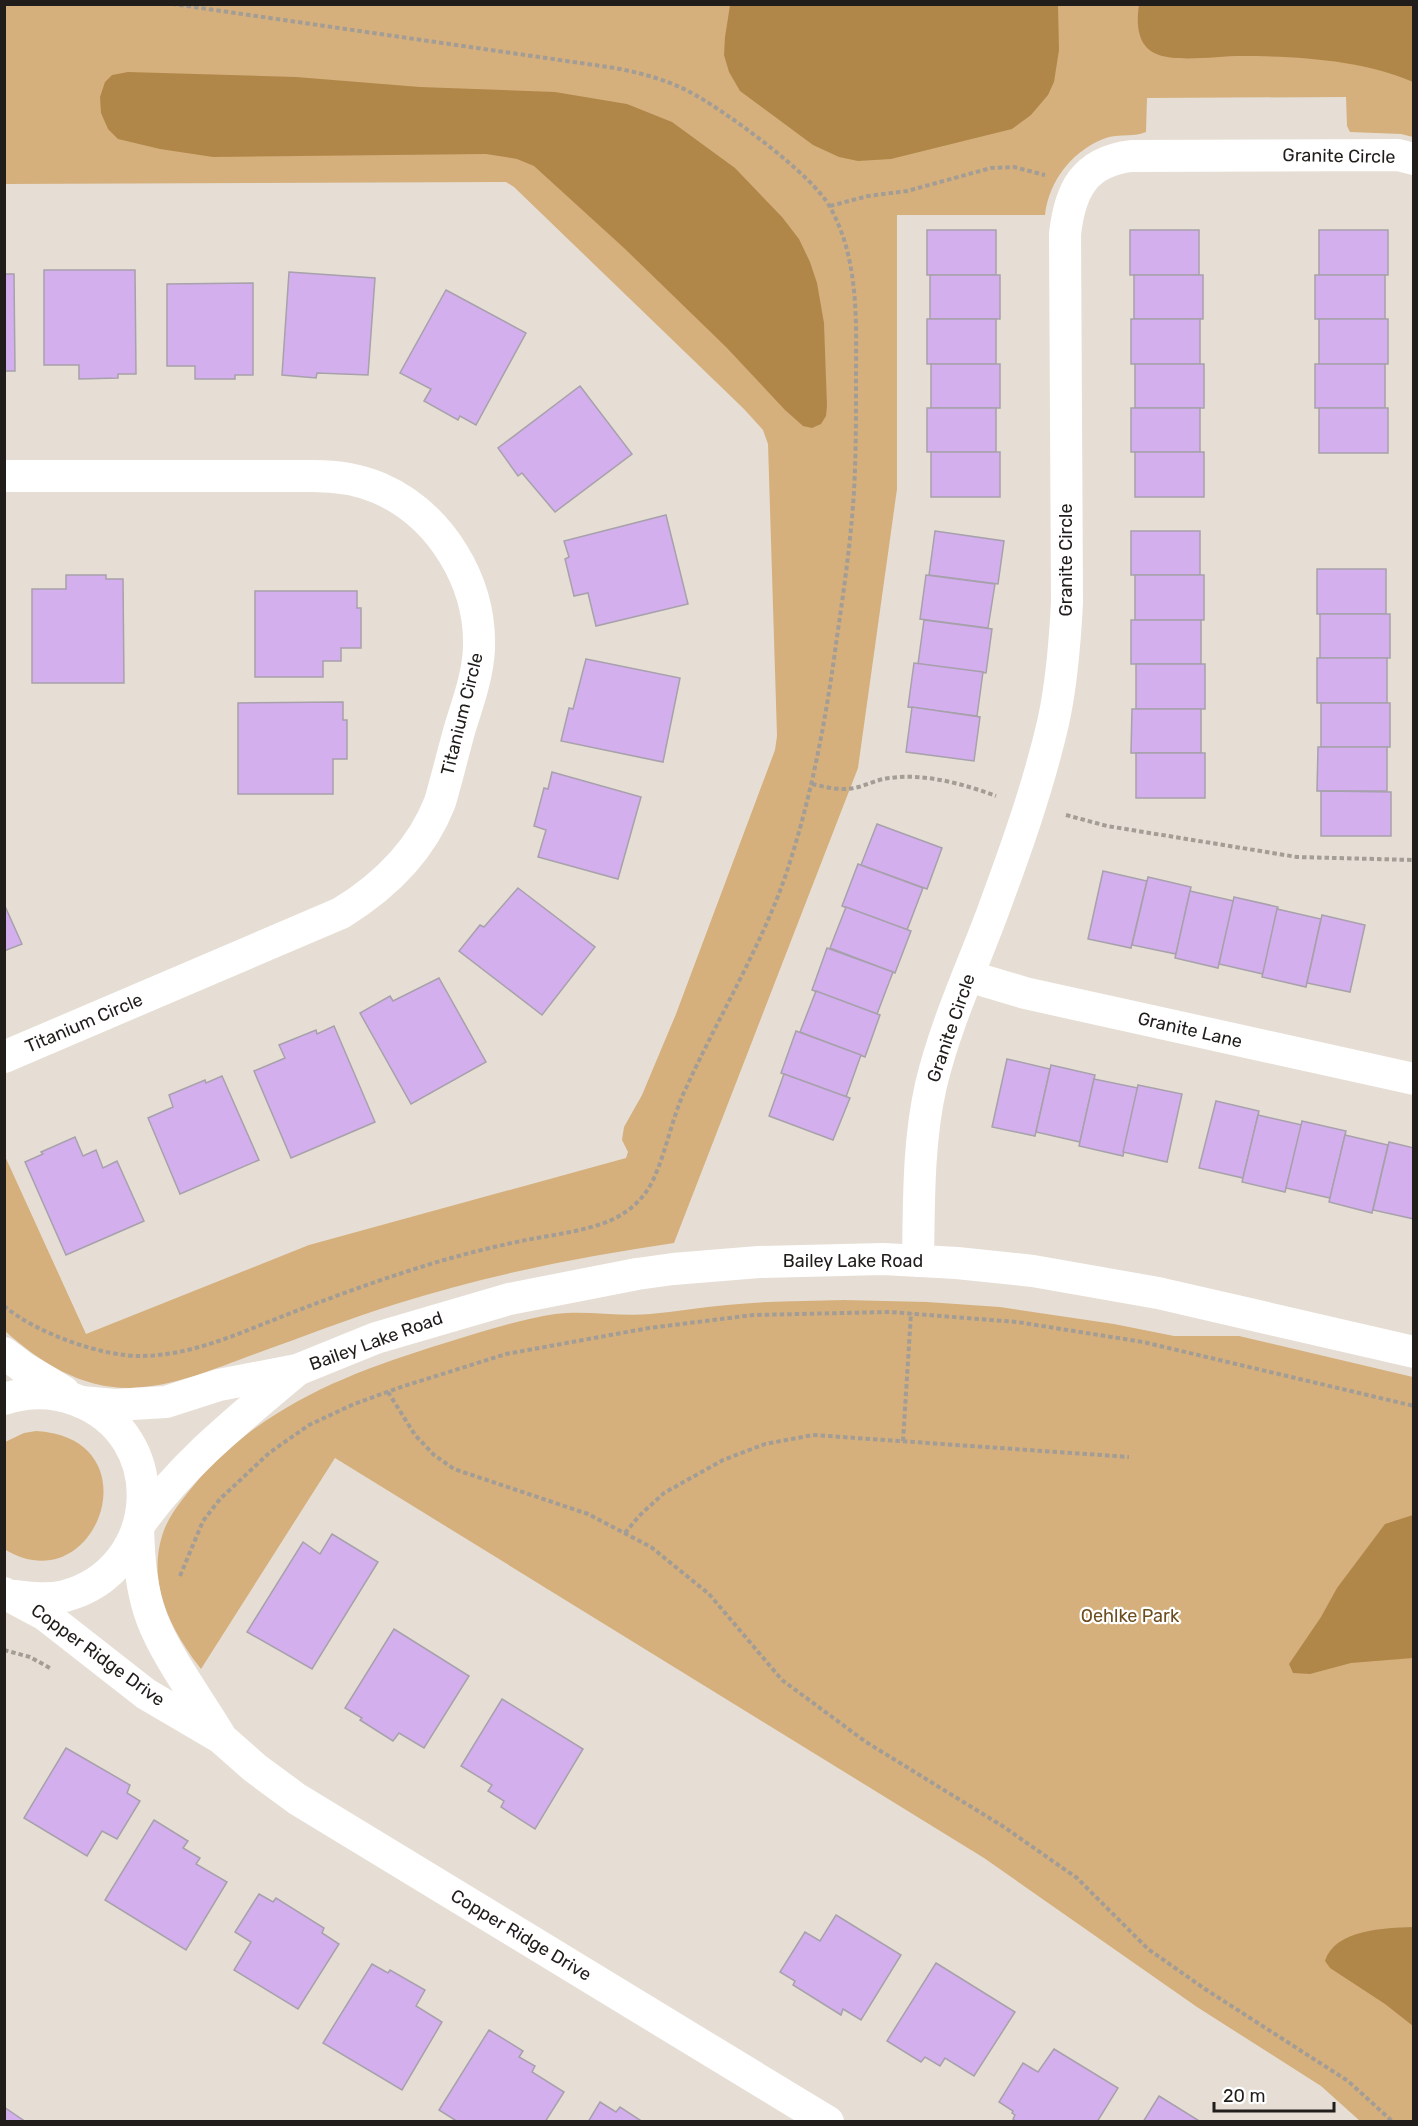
<svg xmlns="http://www.w3.org/2000/svg" width="1418" height="2126" font-family="Rubik,sans-serif">
  <style>
    .green { fill: #d5b07d }
    .water { fill: #b18749 }
    .building { fill: #d3afed; stroke: #a7a1ab; stroke-width: 1.5 }
    .lines { fill: none; stroke-linecap: round; stroke-linejoin: round }
    .path { stroke: #a39d96; stroke-width: 4; stroke-dasharray: 4.5 3; stroke-linecap: butt }
    .street { stroke: #fff; stroke-width: 32 }
    .labels { text-anchor: middle; dominant-baseline: central; stroke-width: 4.5; stroke-linejoin: round; paint-order: stroke }
    .street-label { font-size: 18px; fill: #201d1a; stroke: #fff }
    .park-label { font-size: 18px; fill: #6c4d1f; stroke: #fff }
  </style>
  <rect width="100%" height="100%" fill="#e6ded4"/>
  <g class="green">
    <path d="M5 5H1413V137L1401 134 1350 132 1347 126 1346 97 1147 98 1146 132C1135 137 1121 134 1109 137 1074 148 1049 180 1045 215H897V489L858 768 674 1243C580 1257 487 1275 396 1304 348 1319 302 1337 255 1354 214 1369 173 1387 129 1388 80 1388 40 1362 5 1331L4 1154 86 1334 309 1245 626 1158 628 1152 622 1140 624 1127 642 1095 676 1014 775 750 777 736 768 444 763 430 744 409 514 187 506 182 5 184Z"/>
    <path d="M844 1300 927 1302 1000 1307 1114 1324 1174 1336H1239L1413 1377V2121H1360L1321 2086 1197 2007 984 1858 335 1458 201 1669C172 1632 147 1585 162 1536 168 1515 185 1496 199 1479 266 1404 351 1372 445 1343 481 1332 518 1320 555 1314 587 1310 618 1317 650 1314 676 1312 701 1307 727 1305 766 1301 805 1301 844 1300Z"/>
    <path d="M36 1431C157 1438 96 1606 4 1549L5 1442 24 1433Z"/>
  </g>
  <g class="water">
    <path d="M730 5H1058L1059 50 1054 82 1048 95 1031 115 1012 129 891 159 858 161 839 157 813 145 740 91 729 72 724 55 725 37Z"/>
    <path d="M1139 5H1413V82C1363 60 1297 56 1241 56 1219 56 1179 62 1159 55 1137 48 1136 24 1139 5Z"/>
    <path d="M128 72 296 77 420 87 555 92 627 104 672 122 735 168 782 217 799 239 810 262 817 283 824 323 827 406 826 416 821 424 812 428 803 426 785 410 726 347 624 248 534 166 517 159 486 154 213 157 160 149 118 139 108 129 101 113 100 97 105 82 112 75Z"/>
    <path d="M1413 1515V1658L1351 1663 1310 1674 1293 1673 1289 1664 1321 1617 1337 1588 1385 1524Z"/>
    <path d="M1413 1927H1414L1413 2026 1385 2004 1330 1968 1325 1961C1335 1929 1385 1928 1413 1927Z"/>
  </g>
  <g class="building">
    <rect x="927" y="230" width="69" height="45"/>
    <rect x="1130" y="230" width="69" height="45"/>
    <rect x="1319" y="230" width="69" height="45"/>
    <path d="M44 270H135L136 374H118V378L79 379V365H44Z"/>
    <path d="M289 272 375 278 368 375 317 373 316 378 282 375Z"/>
    <path d="M4 274H14L15 371H4Z"/>
    <rect x="930" y="275" width="70" height="44"/>
    <rect x="1134" y="275" width="69" height="44"/>
    <rect x="1315" y="275" width="70" height="44"/>
    <path d="M253 283V375H235V379H195V366H167V284Z"/>
    <path d="M446 290 526 333 476 425 460 416 458 420 424 401 431 389 400 373Z"/>
    <rect x="927" y="319" width="69" height="45"/>
    <rect x="1131" y="319" width="69" height="45"/>
    <rect x="1319" y="319" width="69" height="45"/>
    <rect x="931" y="364" width="69" height="44"/>
    <rect x="1135" y="364" width="69" height="44"/>
    <rect x="1315" y="364" width="70" height="44"/>
    <path d="M580 386 632 454 555 512 522 473 518 476 498 448Z"/>
    <rect x="927" y="408" width="69" height="44"/>
    <rect x="1131" y="408" width="69" height="44"/>
    <rect x="1319" y="408" width="69" height="45"/>
    <rect x="931" y="452" width="69" height="45"/>
    <rect x="1135" y="452" width="69" height="45"/>
    <path d="M666 515 688 604 596 626 588 593 574 596 565 559 569 557 564 541Z"/>
    <path d="M935 531 1004 541 998 584 929 575Z"/>
    <rect x="1131" y="531" width="69" height="44"/>
    <rect x="1317" y="569" width="69" height="45"/>
    <path d="M66 575H106V579H123L124 683H32V589H66Z"/>
    <path d="M926 575 995 584 988 628 920 619Z"/>
    <rect x="1135" y="575" width="69" height="45"/>
    <path d="M255 591H357V608H361V648H341V661H323V677H255Z"/>
    <rect x="1320" y="614" width="70" height="44"/>
    <path d="M924 620 992 629 986 673 918 664Z"/>
    <rect x="1131" y="620" width="70" height="44"/>
    <rect x="1317" y="658" width="70" height="45"/>
    <path d="M586 659 680 678 663 762 561 741 569 708 573 709Z"/>
    <path d="M914 663 983 672 977 716 908 707Z"/>
    <rect x="1136" y="664" width="69" height="45"/>
    <path d="M343 702V720H347V759H333V794H238V703Z"/>
    <rect x="1321" y="703" width="69" height="44"/>
    <path d="M912 707 980 717 974 761 906 752Z"/>
    <path d="M1132 709H1201V753H1131Z"/>
    <path d="M1318 747H1387V791H1317Z"/>
    <rect x="1136" y="753" width="69" height="45"/>
    <path d="M552 772 641 797 618 879 538 857 546 830 534 826 544 788 548 789Z"/>
    <path d="M1321 791 1391 792V836H1321Z"/>
    <path d="M877 824 942 848 927 889 861 865Z"/>
    <path d="M858 864 923 888 907 930 842 906Z"/>
    <path d="M1103 871 1147 881 1131 948 1088 939Z"/>
    <path d="M1148 877 1191 887 1176 954 1132 945Z"/>
    <path d="M518 888 595 947 542 1015 459 951 480 925 484 927Z"/>
    <path d="M1190 891 1234 901 1218 968 1175 958Z"/>
    <path d="M1234 897 1278 907 1263 974 1219 964Z"/>
    <path d="M4 904 22 944 4 951Z"/>
    <path d="M846 907 911 931 895 973 830 948Z"/>
    <path d="M1277 909 1321 919 1306 987 1262 977Z"/>
    <path d="M1322 915 1365 925 1350 992 1307 983Z"/>
    <path d="M827 948 893 972 877 1014 812 990Z"/>
    <path d="M439 978 486 1062 411 1104 360 1013 390 996 393 1001Z"/>
    <path d="M816 991 880 1015 865 1057 800 1032Z"/>
    <path d="M334 1026 375 1122 291 1158 254 1071 285 1058 279 1045 316 1030 317 1034Z"/>
    <path d="M796 1031 861 1055 846 1097 781 1073Z"/>
    <path d="M1007 1059 1050 1069 1035 1136 992 1127Z"/>
    <path d="M1051 1065 1095 1075 1080 1142 1036 1132Z"/>
    <path d="M784 1074 850 1098 833 1140 769 1116Z"/>
    <path d="M222 1076 259 1160 180 1194 148 1118 173 1107 169 1095 205 1080 206 1083Z"/>
    <path d="M1094 1079 1138 1088 1123 1156 1079 1146Z"/>
    <path d="M1138 1085 1182 1094 1167 1162 1123 1152Z"/>
    <path d="M1216 1101 1259 1111 1243 1178 1199 1168Z"/>
    <path d="M1258 1115 1302 1125 1285 1192 1242 1182Z"/>
    <path d="M1302 1121 1346 1131 1330 1198 1286 1188Z"/>
    <path d="M1345 1135 1388 1145 1372 1213 1329 1202Z"/>
    <path d="M75 1137 83 1156 96 1150 103 1168 117 1161 144 1221 66 1255 25 1162 43 1154 41 1152Z"/>
    <path d="M1389 1142 1414 1148V1219L1373 1210Z"/>
    <path d="M332 1534 378 1562 312 1669 247 1632 303 1542 320 1554Z"/>
    <path d="M394 1629 469 1676 424 1748 399 1733 393 1741 360 1720 362 1718 345 1708Z"/>
    <path d="M502 1699 583 1749 535 1829 501 1807 504 1801 488 1791 492 1785 461 1766Z"/>
    <path d="M66 1748 130 1785 127 1793 140 1801 117 1839 102 1831 87 1856 24 1818Z"/>
    <path d="M154 1820 188 1841 183 1848 200 1858 196 1864 227 1882 186 1950 105 1900Z"/>
    <path d="M259 1894 273 1902 276 1898 324 1928 322 1933 339 1944 298 2009 234 1970 251 1942 235 1932Z"/>
    <path d="M836 1915 901 1955 861 2020 843 2009 841 2015 793 1985 795 1981 780 1972 805 1932 820 1941Z"/>
    <path d="M936 1963 1015 2012 974 2076 945 2058 940 2066 925 2057 921 2062 887 2041Z"/>
    <path d="M372 1964 388 1973 390 1970 425 1990 416 2006 442 2022 402 2090 323 2043Z"/>
    <path d="M489 2030 523 2051 519 2057 535 2066 532 2072 564 2092 545 2122H458L439 2110Z"/>
    <path d="M1054 2049 1118 2088 1097 2122H1017L1013 2119 1015 2115 1012 2113 1013 2111 999 2102 1023 2063 1038 2072Z"/>
    <path d="M1159 2096 1201 2122H1143Z"/>
    <path d="M600 2102 616 2112 620 2107 643 2122H588Z"/>
    <path d="M4 2107 26 2122H4Z"/>
  </g>
  <g class="lines">
    <g class="path">
      <path d="M830 206 868 196 907 191 991 168 1014 167 1045 175"/>
      <path d="M812 784C826 787 840 791 854 788 866 786 877 779 890 778 924 773 964 784 996 796"/>
      <path d="M1066 815 1107 826 1297 857 1414 860"/>
      <path d="M4 1306C36 1333 102 1357 143 1356 195 1355 244 1331 291 1313 335 1296 379 1280 424 1266 456 1256 488 1248 521 1241 550 1235 582 1232 609 1221 630 1212 645 1198 654 1178 667 1149 672 1117 686 1088 718 1018 758 952 784 880 811 801 826 720 837 637 844 589 851 540 854 491 856 455 856 419 856 383 856 324 860 261 830 207 812 174 723 109 688 91 665 79 640 73 615 68L173 4"/>
      <path d="M388 1392 415 1435 434 1455 454 1469 588 1514 651 1547 709 1594 782 1680 866 1742 1004 1827 1077 1878 1148 1949 1205 1989 1348 2081 1393 2122"/>
      <path d="M903 1441 911 1313"/>
      <path d="M625 1533 639 1516 664 1493 723 1460 765 1444 813 1435 1129 1457"/>
      <path d="M180 1576 203 1521 220 1499 269 1453 309 1425 354 1404 404 1386 506 1354 649 1328 753 1315 890 1312 1017 1322 1143 1342 1414 1406"/>
      <path d="M4 1650 30 1657 50 1668"/>
    </g>
    <g class="street">
      <path d="M4 476H313C336 476 358 479 379 488 441 515 481 582 479 648 478 675 468 702 460 728 453 753 447 778 440 802 421 851 385 886 341 913L4 1057"/>
      <path d="M968 976 1025 993 1414 1079"/>
      <path d="M918 1261C919 1202 918 1142 931 1085 945 1026 971 970 992 914 1015 852 1038 788 1053 723 1062 683 1065 642 1067 602L1065 234C1070 190 1084 162 1131 156L1398 155 1414 159"/>
      <path d="M4 1353 24 1368 64 1392"/>
      <path d="M4 1399C29 1391 52 1391 76 1400 171 1435 162 1570 65 1596 48 1600 32 1598 15 1596"/>
      <path d="M81 1402 115 1405 166 1402 219 1385 297 1370 376 1338 509 1299 637 1274 673 1269 759 1262 883 1259 957 1263 1033 1271 1158 1293 1414 1352"/>
      <path d="M139 1525C182 1464 240 1418 296 1371"/>
      <path d="M138 1528C139 1559 141 1590 152 1619 166 1656 198 1699 219 1734"/>
      <path d="M4 1593 45 1615 146 1694 221 1738 255 1768 297 1799 828 2122"/>
    </g>
  </g>
  <g class="labels">
    <g class="street-label">
      <text transform="translate(1339 156) rotate(1)">Granite Circle</text>
      <text transform="translate(1066 560) rotate(-90)">Granite Circle</text>
      <text transform="translate(462 714) rotate(-76)">Titanium Circle</text>
      <text transform="translate(84 1023) rotate(-23)">Titanium Circle</text>
      <text transform="translate(951 1028) rotate(-71)">Granite Circle</text>
      <text transform="translate(1190 1030) rotate(13)">Granite Lane</text>
      <text x="853" y="1261">Bailey Lake Road</text>
      <text transform="translate(376 1341) rotate(-20)">Bailey Lake Road</text>
      <text transform="translate(98 1655) rotate(36)">Copper Ridge Drive</text>
      <text transform="translate(521 1935) rotate(31)">Copper Ridge Drive</text>
    </g>
    <g class="park-label">
      <text x="1130" y="1616">Oehlke Park</text>
    </g>
  </g>
  <rect width="1418" height="2126" fill="none" stroke="#201d1a" stroke-width="12"/>
  <path d="M1214 2102v9h120v-9" fill="none" stroke="#201d1a" stroke-width="3"/>
  <text x="1223" y="2102" font-size="18" fill="#201d1a" stroke="#ffffff" stroke-width="4.5" paint-order="stroke">20 m</text>
</svg>
